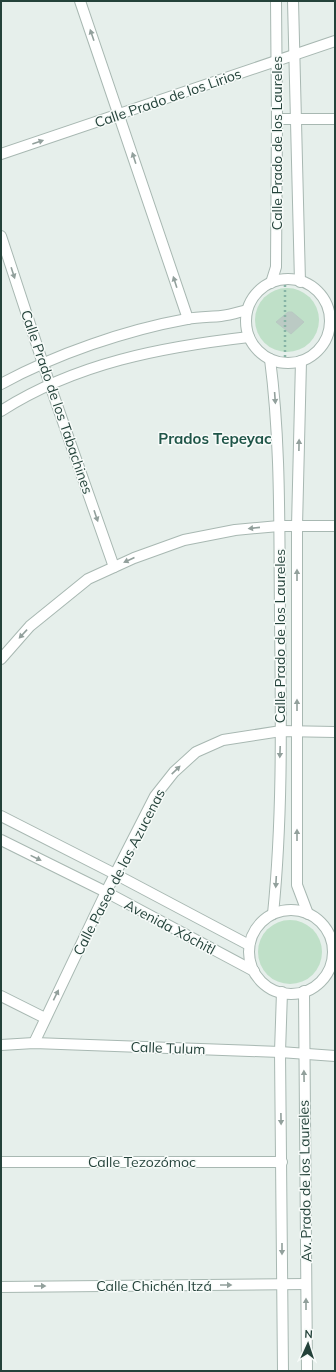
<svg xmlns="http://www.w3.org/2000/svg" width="336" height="1372" font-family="Mulish,sans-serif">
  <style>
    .green { fill: #bfe0c8 }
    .building { fill: #bbcac4; stroke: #b8c9c2 }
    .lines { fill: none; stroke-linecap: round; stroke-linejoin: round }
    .street-casing { stroke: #a8b8b2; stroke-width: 12 }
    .path { stroke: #86b3a5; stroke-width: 2.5; stroke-dasharray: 2 3; stroke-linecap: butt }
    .street { stroke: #fff; stroke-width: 10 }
    .oneway { fill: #92a09c }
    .labels { text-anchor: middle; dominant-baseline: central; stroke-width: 3; stroke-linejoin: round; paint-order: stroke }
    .street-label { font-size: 14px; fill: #24423a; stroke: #f7fbf9 }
    .neighbourhood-label { font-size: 15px; font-weight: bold; fill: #1f5548; stroke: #f7fbf9 }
  </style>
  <rect width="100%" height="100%" fill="#e6efeb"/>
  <g class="green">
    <circle cx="287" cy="320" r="32"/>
    <circle cx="290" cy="952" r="32"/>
  </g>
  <path class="building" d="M288 312H292L304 322 291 334 276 322Z"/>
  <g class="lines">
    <defs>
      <g id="street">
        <path d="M80 1 188 319"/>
        <path d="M293 1 300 282"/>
        <path d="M277 119H335"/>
        <path d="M1 154 335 41"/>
        <path d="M1 236 50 385 114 567"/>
        <circle cx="288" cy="321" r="42"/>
        <path d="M271 283 276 267 277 119 276 1"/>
        <path d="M270 359C281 444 279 530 280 615 281 714 283 815 273 914"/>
        <path d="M301 361 297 526V885L308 914"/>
        <path d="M1 384C56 354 126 330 187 319 198 317 210 317 221 316 230 315 239 312 247 310"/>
        <path d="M1 411C76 363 162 347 249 337"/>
        <path d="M1 659 30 626 88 579 134 558 184 540 235 530 279 526H335"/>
        <path d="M1 816 115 874 249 945"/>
        <path d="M1 840 106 892 254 971"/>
        <circle cx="291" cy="952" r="42"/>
        <path d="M304 991 307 1371"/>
        <path d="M282 992 280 1052 283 1371"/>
        <path d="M1 996 45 1018"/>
        <path d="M34 1043 106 892 155 796 174 772 196 752 223 740 281 731 335 732"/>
        <path d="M1 1045 34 1043 280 1052 335 1056"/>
        <path d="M1 1162H282"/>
        <path d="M1 1287 306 1284"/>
      </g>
    </defs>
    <use href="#street" class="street-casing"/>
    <path class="path" d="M285 280V363"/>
    <use href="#street" class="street"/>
  </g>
  <defs><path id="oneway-solid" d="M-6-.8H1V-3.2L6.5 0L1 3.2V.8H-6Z"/></defs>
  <g class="oneway">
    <use href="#oneway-solid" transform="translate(92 35) rotate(-109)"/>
    <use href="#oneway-solid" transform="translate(38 142) rotate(-19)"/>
    <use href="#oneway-solid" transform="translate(134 158) rotate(-108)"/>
    <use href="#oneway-solid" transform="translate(13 273) rotate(72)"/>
    <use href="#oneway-solid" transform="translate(175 282) rotate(-108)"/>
    <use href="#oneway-solid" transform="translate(275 398) rotate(86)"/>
    <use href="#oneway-solid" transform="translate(299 445) rotate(-89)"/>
    <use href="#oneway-solid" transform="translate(96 516) rotate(71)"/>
    <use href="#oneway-solid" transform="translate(254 528) rotate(174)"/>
    <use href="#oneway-solid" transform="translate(129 560) rotate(156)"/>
    <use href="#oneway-solid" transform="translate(297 575) rotate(-90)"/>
    <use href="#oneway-solid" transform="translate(23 634) rotate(133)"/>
    <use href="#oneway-solid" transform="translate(297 705) rotate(-90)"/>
    <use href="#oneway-solid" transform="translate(280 752) rotate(92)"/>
    <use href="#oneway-solid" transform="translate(176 770) rotate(-44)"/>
    <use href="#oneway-solid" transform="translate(297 835) rotate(-90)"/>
    <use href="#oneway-solid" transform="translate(36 858) rotate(26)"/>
    <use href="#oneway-solid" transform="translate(276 882) rotate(93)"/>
    <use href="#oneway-solid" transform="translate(56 995) rotate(-64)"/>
    <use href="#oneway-solid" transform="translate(304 1076) rotate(-91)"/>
    <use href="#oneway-solid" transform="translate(281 1119) rotate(89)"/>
    <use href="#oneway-solid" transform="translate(282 1249) rotate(90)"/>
    <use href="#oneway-solid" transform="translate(226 1285)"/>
    <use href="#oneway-solid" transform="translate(40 1286)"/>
    <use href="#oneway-solid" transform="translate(306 1304) rotate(-90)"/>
  </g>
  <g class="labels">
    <g class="street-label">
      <text transform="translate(168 98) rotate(-19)">Calle Prado de los Lirios</text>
      <text transform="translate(277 143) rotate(-90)">Calle Prado de los Laureles</text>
      <text transform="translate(57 402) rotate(71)">Calle Prado de los Tabachines</text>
      <text transform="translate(280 636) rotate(-90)">Calle Prado de los Laureles</text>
      <text transform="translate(119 872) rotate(-63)">Calle Paseo de las Azucenas</text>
      <text transform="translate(170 927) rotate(28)">Avenida Xóchitl</text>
      <text transform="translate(168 1048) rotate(2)">Calle Tulum</text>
      <text x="142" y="1162">Calle Tezozómoc</text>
      <text transform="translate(305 1181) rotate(-91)">Av. Prado de los Laureles</text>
      <text x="154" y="1286">Calle Chichén Itzá</text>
    </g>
    <g class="neighbourhood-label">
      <text x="215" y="438">Prados Tepeyac</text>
    </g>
  </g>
  <rect width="336" height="1372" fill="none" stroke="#24423a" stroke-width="4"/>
  <g transform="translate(308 1344) rotate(3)" stroke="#f7fbf9" stroke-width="3" paint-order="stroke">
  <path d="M0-3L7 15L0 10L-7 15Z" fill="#24423a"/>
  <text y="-6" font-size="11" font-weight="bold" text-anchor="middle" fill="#24423a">N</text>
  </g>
</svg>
